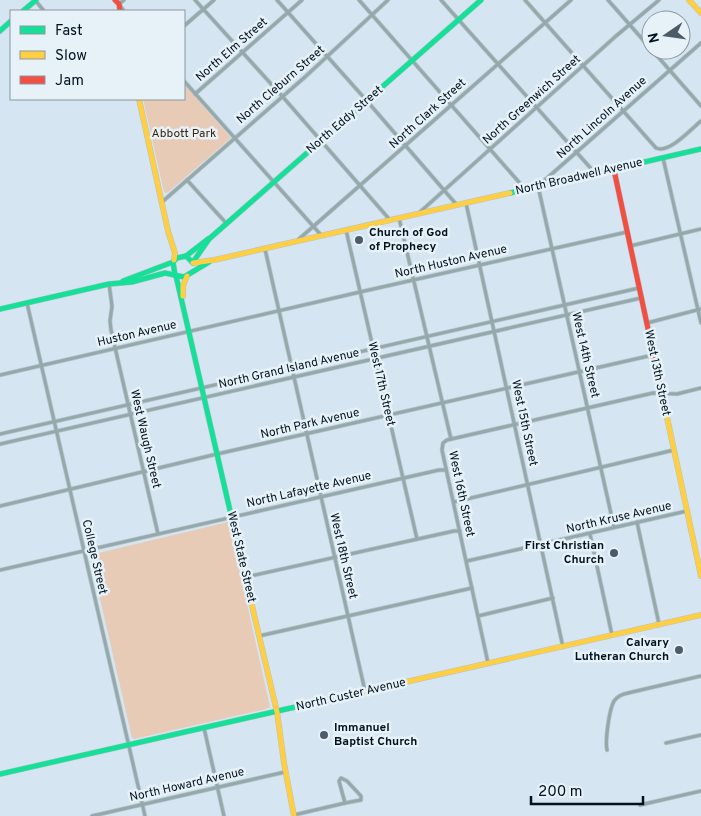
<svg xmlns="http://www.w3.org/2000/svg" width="701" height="816" font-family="Overpass,sans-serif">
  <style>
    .green { fill: #e7cbb6 }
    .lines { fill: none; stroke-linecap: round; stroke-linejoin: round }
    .street-casing { stroke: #b6c3cd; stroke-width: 4.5 }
    .fast-casing { stroke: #b6c3cd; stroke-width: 6 }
    .slow-casing { stroke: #b6c3cd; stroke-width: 6 }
    .jam-casing { stroke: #b6c3cd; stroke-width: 6 }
    .street { stroke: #94a9aa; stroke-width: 3 }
    .fast { stroke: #16e098; stroke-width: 5 }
    .slow { stroke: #ffcf43; stroke-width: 5 }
    .jam { stroke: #f24e42; stroke-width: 5 }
    .poi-dot { fill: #4b5c68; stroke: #e7f1f8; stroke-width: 2 }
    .labels { text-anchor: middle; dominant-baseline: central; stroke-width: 5; stroke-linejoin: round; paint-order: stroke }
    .street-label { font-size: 12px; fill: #01131f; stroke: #e7f1f8 }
    .park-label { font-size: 12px; fill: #3e240e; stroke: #e7f1f8 }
    .poi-label { font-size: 12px; font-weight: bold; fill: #01131f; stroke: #e7f1f8; text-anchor: start }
  </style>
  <rect width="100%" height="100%" fill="#d5e5f1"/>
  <g class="green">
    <path d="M184 84 231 138 167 193 164 192 143 99H184Z"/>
    <path d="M228 522 229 523 270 707 266 709 134 739 132 738 90 555Z"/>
  </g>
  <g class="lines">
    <defs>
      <g id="street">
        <path d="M35 0 44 11"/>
        <path d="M124 0 119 4 124 11"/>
        <path d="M195 0 282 96 390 220"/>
        <path d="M277 0 367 101 456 204"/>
        <path d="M359 0 525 189"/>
        <path d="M441 0 595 173"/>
        <path d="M525 0 656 148C669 154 691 129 701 121"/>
        <path d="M608 0 651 49"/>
        <path d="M184 26 214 0"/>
        <path d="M652 50 701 106"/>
        <path d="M184 81 321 235"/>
        <path d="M195 94 302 0"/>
        <path d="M663 158 701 323"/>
        <path d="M187 180 226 223"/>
        <path d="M162 202 305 77 388 0"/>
        <path d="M466 203 563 647"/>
        <path d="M420 212 616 36 659 0"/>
        <path d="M399 218 451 439"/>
        <path d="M346 230 417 539"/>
        <path d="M299 239 571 0"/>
        <path d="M630 246 701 229"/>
        <path d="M265 249 365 691"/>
        <path d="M109 284 112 306 110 321 111 330 158 534"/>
        <path d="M27 303 145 816"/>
        <path d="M647 323 701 309"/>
        <path d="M0 375 360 292 627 232"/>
        <path d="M0 434 639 288"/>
        <path d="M0 444 641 298"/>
        <path d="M454 502 674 450"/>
        <path d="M0 506 217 454 653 355"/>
        <path d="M637 522 659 624"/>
        <path d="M614 527 538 186 701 43"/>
        <path d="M590 534 612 635"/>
        <path d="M467 561 687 511"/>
        <path d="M0 570 439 470H446"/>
        <path d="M246 577 454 531H460"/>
        <path d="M478 616 553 598"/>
        <path d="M259 636 472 588"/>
        <path d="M488 663 442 450 443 443 447 440 653 393 677 394 701 388"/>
        <path d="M204 728 224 816"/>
        <path d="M666 743 701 735"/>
        <path d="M607 750C605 741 609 710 614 701 617 697 622 694 628 693L701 676"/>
        <path d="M341 778 347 781 361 796V800L345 803 339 781Z"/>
        <path d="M640 805 701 791"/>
        <path d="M294 815 345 803"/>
        <path d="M92 816 285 772"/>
      </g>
      <g id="fast">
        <path d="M23 11 36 0"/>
        <path d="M0 31 11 21"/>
        <path d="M510 193 701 149"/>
        <path d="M186 256 208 239"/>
        <path d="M193 262 209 239 481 0"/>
        <path d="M175 275 173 262 177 258 186 256 193 263"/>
        <path d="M176 276 246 580"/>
        <path d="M123 281 173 262"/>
        <path d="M0 309 109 284 132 282 165 273 184 277 209 262"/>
        <path d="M0 774 357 693"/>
      </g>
      <g id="slow">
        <path d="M689 0 701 13"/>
        <path d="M139 99 168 231 175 253 174 260"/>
        <path d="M193 263 214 260 510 193"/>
        <path d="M183 296V286L187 276"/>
        <path d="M662 394 701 576"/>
        <path d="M246 580 277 712 284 763 294 816"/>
        <path d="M357 693 701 615"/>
      </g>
      <g id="jam">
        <path d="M115 0 119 4 120 11"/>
        <path d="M614 170 662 394"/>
      </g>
    </defs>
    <use href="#street" class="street-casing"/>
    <use href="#fast" class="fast-casing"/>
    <use href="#slow" class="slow-casing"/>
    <use href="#jam" class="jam-casing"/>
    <use href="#street" class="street"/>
    <use href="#fast" class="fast"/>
    <use href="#slow" class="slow"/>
    <use href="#jam" class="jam"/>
  </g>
  <g class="poi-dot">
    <circle cx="359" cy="240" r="5"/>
    <circle cx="614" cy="553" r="5"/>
    <circle cx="679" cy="650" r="5"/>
    <circle cx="324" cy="735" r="5"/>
  </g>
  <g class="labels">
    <g class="street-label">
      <text transform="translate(232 50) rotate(-41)">North Elm Street</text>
      <text transform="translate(281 85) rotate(-41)">North Cleburn Street</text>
      <text transform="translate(532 100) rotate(-42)">North Greenwich Street</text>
      <text transform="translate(428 114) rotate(-42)">North Clark Street</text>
      <text transform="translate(602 118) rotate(-42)">North Lincoln Avenue</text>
      <text transform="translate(345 120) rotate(-41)">North Eddy Street</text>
      <text transform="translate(579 177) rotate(-13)">North Broadwell Avenue</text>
      <text transform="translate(451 262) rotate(-13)">North Huston Avenue</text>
      <text transform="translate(137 334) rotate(-13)">Huston Avenue</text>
      <text transform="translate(585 355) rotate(77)">West 14th Street</text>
      <text transform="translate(289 369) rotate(-13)">North Grand Island Avenue</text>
      <text transform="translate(657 373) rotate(78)">West 13th Street</text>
      <text transform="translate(381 384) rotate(77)">West 17th Street</text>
      <text transform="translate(524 423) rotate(78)">West 15th Street</text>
      <text transform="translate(310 424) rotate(-13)">North Park Avenue</text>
      <text transform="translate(145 439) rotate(77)">West Waugh Street</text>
      <text transform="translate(309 490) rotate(-13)">North Lafayette Avenue</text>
      <text transform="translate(461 494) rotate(78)">West 16th Street</text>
      <text transform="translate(619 518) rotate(-13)">North Kruse Avenue</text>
      <text transform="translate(343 556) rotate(77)">West 18th Street</text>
      <text transform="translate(94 557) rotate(77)">College Street</text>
      <text transform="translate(241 557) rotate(77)">West State Street</text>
      <text transform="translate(351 695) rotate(-13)">North Custer Avenue</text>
      <text transform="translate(187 785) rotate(-13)">North Howard Avenue</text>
    </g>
    <g class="park-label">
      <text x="184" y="134">Abbott Park</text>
    </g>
    <g class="poi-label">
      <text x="369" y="233">Church of God<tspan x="369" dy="14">of Prophecy</tspan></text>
      <text x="604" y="546" text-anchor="end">First Christian<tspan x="604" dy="14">Church</tspan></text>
      <text x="669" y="643" text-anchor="end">Calvary<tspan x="669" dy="14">Lutheran Church</tspan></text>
      <text x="334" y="728">Immanuel<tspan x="334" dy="14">Baptist Church</tspan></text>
    </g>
  </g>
  <rect x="10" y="10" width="175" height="90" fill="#e7f1f8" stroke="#8b98a1"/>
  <rect x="20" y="26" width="25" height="8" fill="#16e098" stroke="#8b98a1"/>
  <text x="55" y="35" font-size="15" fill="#01131f">Fast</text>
  <rect x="20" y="51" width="25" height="8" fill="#ffcf43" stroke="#8b98a1"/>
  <text x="55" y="60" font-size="15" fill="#01131f">Slow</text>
  <rect x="20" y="76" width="25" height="8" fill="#f24e42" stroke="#8b98a1"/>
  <text x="55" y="85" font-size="15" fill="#01131f">Jam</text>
  <g transform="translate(666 35) rotate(257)"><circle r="24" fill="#e7f1f8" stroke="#8b98a1"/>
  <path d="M0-4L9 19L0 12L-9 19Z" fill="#4b5c68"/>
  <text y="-8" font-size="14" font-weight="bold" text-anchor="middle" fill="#01131f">N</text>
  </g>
  <path d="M531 796v8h112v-8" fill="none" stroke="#01131f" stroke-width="2.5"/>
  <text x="538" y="796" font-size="15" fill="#01131f" stroke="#e7f1f8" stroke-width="4" paint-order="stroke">200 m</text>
</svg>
